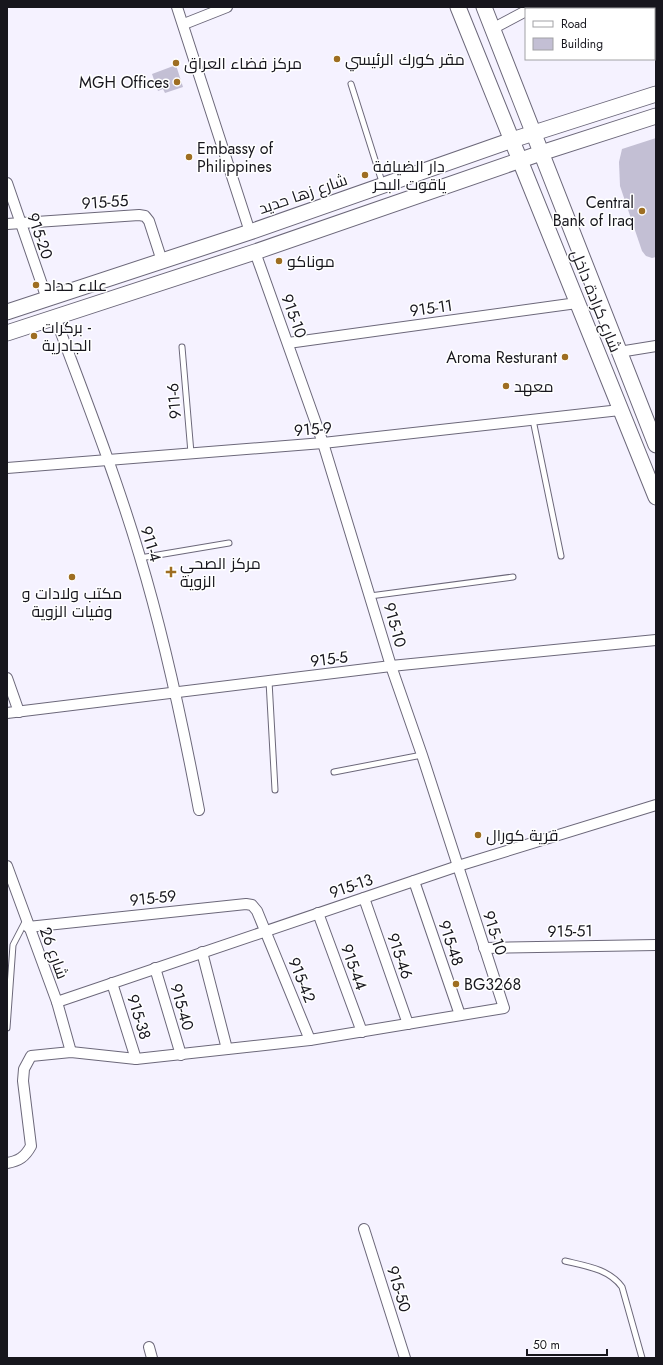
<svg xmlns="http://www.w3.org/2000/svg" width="663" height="1365" font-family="Jost,Cairo,sans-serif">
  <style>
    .building { fill: #c3bfd4 }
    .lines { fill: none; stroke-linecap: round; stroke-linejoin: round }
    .lane-casing { stroke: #6c687a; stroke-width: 7 }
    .street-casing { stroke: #6c687a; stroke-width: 12 }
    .secondary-casing { stroke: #6c687a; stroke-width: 17 }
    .lane { stroke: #fff; stroke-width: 5 }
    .street { stroke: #fff; stroke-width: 10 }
    .secondary { stroke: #fff; stroke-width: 15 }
    .poi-dot { fill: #9e6e21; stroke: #fff; stroke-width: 1.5 }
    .labels { text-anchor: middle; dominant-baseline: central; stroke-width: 3; stroke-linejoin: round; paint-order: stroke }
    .poi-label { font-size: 16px; fill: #17161d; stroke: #fff; text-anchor: start }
    .street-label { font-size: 16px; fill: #17161d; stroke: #fff }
  </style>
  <rect width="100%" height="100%" fill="#f5f2ff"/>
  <g class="building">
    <path d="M176 65 183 87 165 93 163 89 158 91 152 74Z"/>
    <path d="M656 138V257L652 258 646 256 642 251 620 186 619 162 622 149Z"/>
  </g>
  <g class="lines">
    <defs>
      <g id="lane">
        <path d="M351 84 383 185"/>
        <path d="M182 347 191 453"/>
        <path d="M533 420 561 556"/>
        <path d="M140 558 229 543"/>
        <path d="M370 596 513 577"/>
        <path d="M269 681 275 790"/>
        <path d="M334 772 422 755"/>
        <path d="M7 1028 13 945 26 920"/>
        <path d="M565 1261C586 1266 609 1269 622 1287L642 1358"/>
      </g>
      <g id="street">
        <path d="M177 7 250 232"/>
        <path d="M184 24 227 7"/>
        <path d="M492 29 526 11"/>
        <path d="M7 183 47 299"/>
        <path d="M7 224 139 215 145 216 149 221 162 261"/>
        <path d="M55 317C85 397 116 476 140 557 165 640 183 725 199 810"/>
        <path d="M288 343 577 303"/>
        <path d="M619 352 656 346"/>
        <path d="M7 468 323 443 620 410"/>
        <path d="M7 678 19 712"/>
        <path d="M7 713 391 666 656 640"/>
        <path d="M7 866 57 1002 71 1052"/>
        <path d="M414 881 460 1015"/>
        <path d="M364 898 408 1024"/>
        <path d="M318 913 362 1032"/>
        <path d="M28 927 246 904 252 905 257 911 310 1040"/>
        <path d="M484 948 656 945"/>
        <path d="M202 952 227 1049"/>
        <path d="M155 968 181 1055"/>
        <path d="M112 983 136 1059"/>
        <path d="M57 1002 458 866 656 805"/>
        <path d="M7 1163C19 1161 25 1157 31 1146L23 1081 24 1069 31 1056 71 1052 136 1059 310 1040 504 1008 422 755 391 666 323 443 255 252"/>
        <path d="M364 1229 405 1358"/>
        <path d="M149 1347 152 1358"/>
      </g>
      <g id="secondary">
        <path d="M458 7 656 497"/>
        <path d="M484 7 656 445"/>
        <path d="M7 312 250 232 512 140 656 94"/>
        <path d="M7 333 255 252 541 153 656 116"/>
      </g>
    </defs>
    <use href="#lane" class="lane-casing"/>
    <use href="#street" class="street-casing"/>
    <use href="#secondary" class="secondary-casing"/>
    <use href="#lane" class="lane"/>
    <use href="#street" class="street"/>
    <use href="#secondary" class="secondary"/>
  </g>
  <g class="poi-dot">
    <circle cx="337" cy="59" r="4"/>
    <circle cx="176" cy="63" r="4"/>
    <circle cx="177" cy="82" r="4"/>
    <circle cx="189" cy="157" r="4"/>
    <circle cx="365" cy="175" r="4"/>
    <circle cx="642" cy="211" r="4"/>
    <circle cx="279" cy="261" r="4"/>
    <circle cx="36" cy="285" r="4"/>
    <circle cx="34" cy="336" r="4"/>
    <circle cx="565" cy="357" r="4"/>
    <circle cx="506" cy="386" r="4"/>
    <path d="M169 566h4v4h4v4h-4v4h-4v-4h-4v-4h4z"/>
    <circle cx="72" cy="577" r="4"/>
    <circle cx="478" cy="835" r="4"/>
    <circle cx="456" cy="984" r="4"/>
  </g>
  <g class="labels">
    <g class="poi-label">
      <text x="345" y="59">مقر كورك الرئيسي</text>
      <text x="184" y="63">مركز فضاء العراق</text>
      <text x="169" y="82" text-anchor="end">MGH Offices</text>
      <text x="197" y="148">Embassy of<tspan x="197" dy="18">Philippines</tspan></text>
      <text x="373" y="166">دار الضيافة<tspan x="373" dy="18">ياقوت البحر</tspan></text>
      <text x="634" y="202" text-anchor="end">Central<tspan x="634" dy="18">Bank of Iraq</tspan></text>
      <text x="287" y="261">موناكو</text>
      <text x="44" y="285">علاء حداد</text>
      <text x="42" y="327">بركرات -<tspan x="42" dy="18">الجادرية</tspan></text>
      <text x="557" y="357" text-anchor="end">Aroma Resturant</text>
      <text x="514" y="386">معهد</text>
      <text x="180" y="563">مركز الصحي<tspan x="180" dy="18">الزوية</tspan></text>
      <text x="72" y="593" text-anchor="middle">مكتب ولادات و<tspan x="72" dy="18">وفيات الزوية</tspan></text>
      <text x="486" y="835">قرية كورال</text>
      <text x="464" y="984">BG3268</text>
    </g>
    <g class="street-label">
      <text transform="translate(303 194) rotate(-19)">شارع زها حديد</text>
      <text transform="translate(105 202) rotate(-4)">915-55</text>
      <text transform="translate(40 236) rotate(71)">915-20</text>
      <text transform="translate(596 301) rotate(68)">شارع كرادة داخل</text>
      <text transform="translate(431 308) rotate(-8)">915-11</text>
      <text transform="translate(294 316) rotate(70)">915-10</text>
      <text transform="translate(174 401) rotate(-95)">911-6</text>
      <text transform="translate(313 429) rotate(-5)">915-9</text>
      <text transform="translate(151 544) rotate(73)">911-4</text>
      <text transform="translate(395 625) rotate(74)">915-10</text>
      <text transform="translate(329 659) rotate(-7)">915-5</text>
      <text transform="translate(351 886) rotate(-19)">915-13</text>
      <text transform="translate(153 898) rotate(-6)">915-59</text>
      <text transform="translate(570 931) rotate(-1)">915-51</text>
      <text transform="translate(495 933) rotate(72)">915-10</text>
      <text transform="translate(451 943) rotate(71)">915-48</text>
      <text transform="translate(54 953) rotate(70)">شارع 26</text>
      <text transform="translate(400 956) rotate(71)">915-46</text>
      <text transform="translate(354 967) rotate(70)">915-44</text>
      <text transform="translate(302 980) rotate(68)">915-42</text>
      <text transform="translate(182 1007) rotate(74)">915-40</text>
      <text transform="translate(139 1017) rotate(73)">915-38</text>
      <text transform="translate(399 1289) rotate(73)">915-50</text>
    </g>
  </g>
  <rect width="663" height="1365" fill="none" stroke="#17161d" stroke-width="16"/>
  <rect x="525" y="8" width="130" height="52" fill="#ffffff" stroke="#a2a2a5"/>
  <rect x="533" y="21" width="20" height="6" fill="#ffffff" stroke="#a2a2a5"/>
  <text x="561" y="28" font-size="12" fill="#17161d">Road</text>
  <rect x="533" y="38" width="20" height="12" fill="#c3bfd4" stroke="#a2a2a5"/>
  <text x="561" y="48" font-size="12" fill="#17161d">Building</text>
  <path d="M527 1349v6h80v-6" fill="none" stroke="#17161d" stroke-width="2"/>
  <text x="533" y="1349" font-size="12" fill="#17161d" stroke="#ffffff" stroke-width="3" paint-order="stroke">50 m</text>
</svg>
